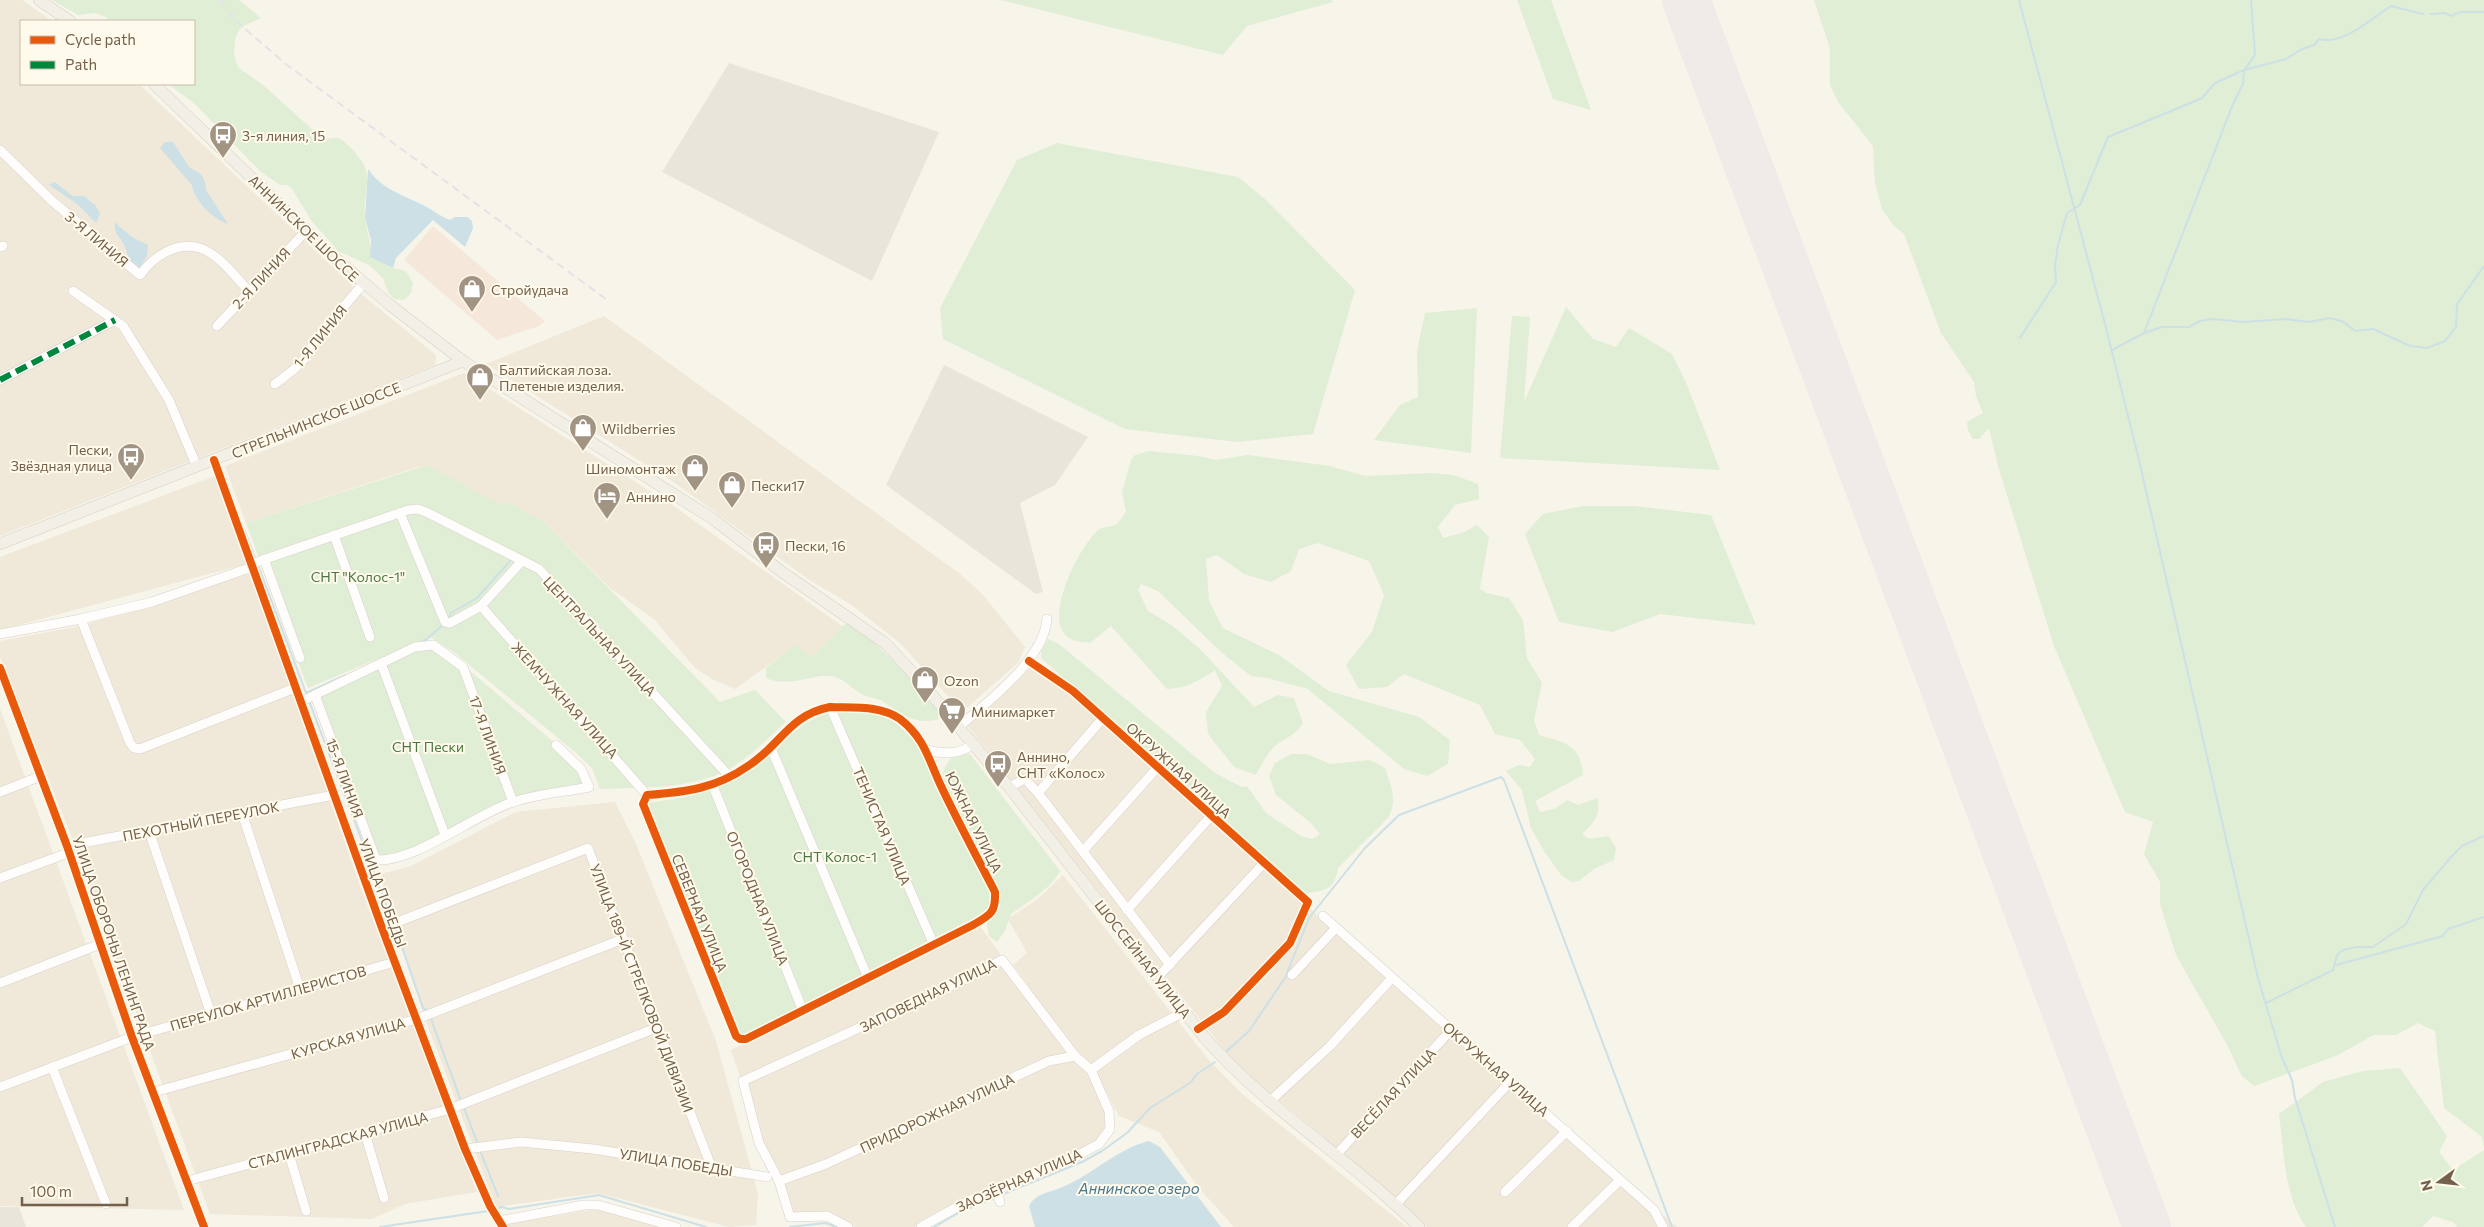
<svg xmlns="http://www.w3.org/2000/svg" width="2484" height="1227" font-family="Commissioner,sans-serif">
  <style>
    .residential { fill: #f0e8d8 }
    .commercial { fill: #f5e8db }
    .industrial { fill: #eae5db }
    .green { fill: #e0eed5 }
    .water { fill: #cce0e6 }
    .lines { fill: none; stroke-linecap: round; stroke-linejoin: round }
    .stream { stroke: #cce0e6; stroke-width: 2 }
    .runway { stroke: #eeebe8; stroke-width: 48 }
    .minor-casing { stroke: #d6d1c9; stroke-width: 10 }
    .major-casing { stroke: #d5cfc6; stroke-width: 12 }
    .minor { stroke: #fefdfc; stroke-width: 9 }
    .major { stroke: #f2f0e6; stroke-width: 11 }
    .rail { stroke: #e5e2e5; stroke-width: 2; stroke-dasharray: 8 5; stroke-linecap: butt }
    .quiet { stroke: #00873e; stroke-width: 6; stroke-dasharray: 12 6; stroke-linecap: butt }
    .cycleway-casing { stroke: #fffaec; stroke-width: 11 }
    .cycleway { stroke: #e8590c; stroke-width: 8 }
    .labels { text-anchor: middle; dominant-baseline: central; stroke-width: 4; stroke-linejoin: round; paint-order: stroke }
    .poi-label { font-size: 14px; fill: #74614b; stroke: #fffaec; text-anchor: start }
    .street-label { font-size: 14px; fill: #74614b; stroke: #fffaec }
    .park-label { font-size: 14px; fill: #4a7a43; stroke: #fffaec }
    .water-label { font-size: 15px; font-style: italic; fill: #48778e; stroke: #fffaec }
  </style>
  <rect width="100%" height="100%" fill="#f7f4ea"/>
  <g class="residential">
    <path d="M0 0H22L52 21H21V84H139L360 293 436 355 435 365 0 536Z"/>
    <path d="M604 316 959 573 983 595 1025 647 1018 663 962 712 901 644 853 606 811 581 672 481 486 364Z"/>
    <path d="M464 373 675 507 842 626 812 657 795 646 735 689 712 679 694 667 655 620 610 588 543 521 506 501 501 505 420 466 246 523 225 466Z"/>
    <path d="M215 476 246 564 0 630V557Z"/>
    <path d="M251 573 360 886 477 1192 405 1204 372 1219 210 1214 74 843 0 657V641L80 626Z"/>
    <path d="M1032 666 1059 684 1439 1024 1677 1227H1427L1381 1184 1281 1102 1267 1094 1225 1051 966 724Z"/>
    <path d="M0 709 184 1210 0 1206Z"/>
    <path d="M615 802 636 844 716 1041 758 1194 756 1225 729 1227 598 1193 496 1207 423 1013 380 874 409 867 516 812Z"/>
    <path d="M1063 875 1207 1058 1242 1094 1407 1227H1234L1198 1187 1159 1132 1119 1116 1096 1073 1076 1052 1013 965 1027 953 1008 919 1038 899Z"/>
    <path d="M980 926 1077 1061 1085 1066 1104 1100 1108 1128 1099 1141 927 1219 915 1227H855L831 1212 793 1215 762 1142 731 1050 944 941Z"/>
    <path d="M597 1209 662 1227H508L507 1224Z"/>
  </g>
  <path class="commercial" d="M433 226 545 321 539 326 497 340 404 260Z"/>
  <g class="industrial">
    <path d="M729 63 939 132 872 281 662 172Z"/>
    <path d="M944 365 1088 437 1055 485 1020 503 1043 592 1036 594 886 485Z"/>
    <path d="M0 1207H19L26 1227H0Z"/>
  </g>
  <g class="green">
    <path d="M52 0H239L261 18 245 25 239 30 235 39 234 55 238 67 263 85 324 140C337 136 340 137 350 147 379 176 362 184 365 218 367 232 371 243 371 257L393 268 406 271 413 283 411 293 404 300 394 299 388 292 383 278 369 265 338 251 311 220 292 189 288 185H280L261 172 194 103 168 84H194V21H107L108 18 96 13 78 15Z"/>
    <path d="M1001 0H1332L1333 2 1247 26 1223 55Z"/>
    <path d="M1517 0H1551L1591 110 1553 99Z"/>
    <path d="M1814 0H2484V1148L2482 1137 2444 1108 2435 1031 2418 1023 2396 1035H2374L2336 1056 2254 1086 2242 1076 2226 1043 2176 955 2160 904V882L2144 854 2153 822 2125 812 2054 646 1998 466 1989 428 1979 439H1973L1968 430 1967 422 1983 413 1976 396 1974 382 1941 333 1904 234 1893 225 1882 209 1875 183 1873 146 1838 102 1830 85V48Z"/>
    <path d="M1057 143 1238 177 1266 200 1355 290 1313 434 1237 442 1125 429 943 339 940 308 1017 160Z"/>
    <path d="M1566 307 1593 339 1616 347 1629 328 1672 354 1687 385 1720 470 1500 458 1512 316 1530 317 1524 402Z"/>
    <path d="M1477 308 1471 453 1374 440 1400 405 1418 397 1417 351 1425 313Z"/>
    <path d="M1149 451 1198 456 1216 460 1248 455 1330 466 1365 476 1432 473 1453 475 1478 484 1479 499 1455 505 1438 527 1443 538 1462 533 1477 525 1489 537 1480 589 1486 593 1509 598 1523 620 1527 658 1542 683 1534 720 1539 735C1566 743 1580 744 1583 775L1535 801 1540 812 1555 809 1567 800 1578 805 1598 798C1600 817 1595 821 1582 834L1589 839 1609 836 1616 848 1614 860 1594 869 1579 881 1571 882 1561 875 1544 851 1531 828 1522 790 1506 771 1519 765 1530 767 1535 759 1520 740 1495 734 1480 705 1404 674 1387 687 1359 689 1346 665 1372 632 1384 595 1369 561 1318 543 1299 549 1291 571 1271 582 1244 574 1217 555 1206 559 1209 601 1223 628 1279 655 1329 691 1419 717 1450 740 1448 764 1427 776 1404 769 1308 689 1267 678 1251 676 1221 652 1158 591 1141 584 1138 590 1148 611 1170 624 1200 649 1254 707 1278 695 1294 698 1303 723C1294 737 1288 736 1276 745 1267 753 1262 764 1256 775L1234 767 1208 734 1206 712 1222 686 1215 670C1199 681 1187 688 1167 689L1111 626 1090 643C1080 642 1068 641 1063 632 1048 609 1080 546 1098 530 1103 526 1112 527 1117 524 1120 521 1123 515 1126 512L1122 492 1131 460 1135 455Z"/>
    <path d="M427 465 501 505 506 501 543 521 720 702 755 690 786 722C768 738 750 757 729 769 690 790 643 787 600 789L592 768 575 752 455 653 430 637 308 688 246 523Z"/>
    <path d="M1583 506H1634L1711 515 1756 625 1660 614 1612 632 1559 622 1525 534 1543 514Z"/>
    <path d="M848 623 856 625 922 689 939 711 938 719C915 726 901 713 882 701 877 698 869 698 864 695 855 691 847 682 838 678 818 669 793 690 766 678V668L795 645 812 657 842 626Z"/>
    <path d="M1048 639 1059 644 1215 773 1242 787 1247 786 1266 813 1301 836 1312 839 1320 834 1311 823 1276 795 1269 776 1275 763 1291 754H1307L1330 764 1370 760 1385 768C1391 786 1398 800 1388 818L1338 868C1334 890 1327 890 1307 893L1251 847 1153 756 1041 658V651Z"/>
    <path d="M434 648 460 669 469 670 584 768 591 784 516 799 410 849 379 858 320 695 415 651Z"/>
    <path d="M864 712 889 717 918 743 941 790C942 769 946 753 970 754L1060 871C1052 888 1026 903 1011 914L1005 931 997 942 989 936 985 913 745 1036H740L647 803C678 799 712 794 739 777 769 759 795 723 826 714 837 711 853 713 864 712Z"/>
    <path d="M2400 1068 2447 1136 2439 1152 2453 1170 2484 1150V1227H2457L2453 1222 2433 1216 2422 1227H2306C2284 1196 2284 1151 2279 1114L2323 1082 2363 1071Z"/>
  </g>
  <g class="water">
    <path d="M165 142H173L189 167 201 174 205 182 206 190 228 224C212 218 195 202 192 185L160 148Z"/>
    <path d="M368 169C383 190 401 194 423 205 432 209 439 216 450 220L455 217H467L472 221 473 228 465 247 433 220 396 258 393 268 370 257 371 240 365 218Z"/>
    <path d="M54 182 73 196H84L95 205 100 213 96 223 77 204 49 185Z"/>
    <path d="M114 222 132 237 148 245 147 256 139 269 130 262 124 244 116 233Z"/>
    <path d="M1149 1141 1160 1147 1221 1227H1035L1029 1206C1034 1195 1048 1192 1058 1189 1090 1177 1116 1149 1149 1141Z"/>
  </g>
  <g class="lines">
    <g class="stream">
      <path d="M2019 0 2105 324 2138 456 2258 978 2282 1058 2292 1080 2295 1098 2335 1227"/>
      <path d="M2431 14 2445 13 2451 16 2460 12H2484"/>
      <path d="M2144 333 2233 104 2243 84 2244 70 2255 55 2251 0"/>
      <path d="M2020 338 2056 282 2055 266 2058 245 2067 213 2080 205 2108 137 2188 104 2202 98 2215 83 2244 70 2286 59 2302 49 2314 45 2319 39C2343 46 2372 18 2391 6L2423 14"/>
      <path d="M2112 350 2144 333 2162 327H2189L2200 321 2212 319 2244 322 2286 319 2309 322 2330 318 2344 322 2355 331 2373 329 2410 346 2427 348 2445 341 2456 327 2457 304 2484 266"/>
      <path d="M245 531 255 558"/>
      <path d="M258 565 306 693 346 675"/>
      <path d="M449 618 451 613 477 598 510 561"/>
      <path d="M419 643 427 639 443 625"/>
      <path d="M309 701 392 920"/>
      <path d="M395 927 423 1008 427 1010"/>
      <path d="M2336 965 2443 936 2448 929 2484 917"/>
      <path d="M2266 1003 2333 970 2337 955 2343 950 2356 947H2373L2406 924 2423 890 2452 856 2462 846 2484 836"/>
      <path d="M431 1019 461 1101"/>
      <path d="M1227 1051 1249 1031 1285 978 1309 918 1365 848 1399 815 1501 777 1504 780 1672 1227"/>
      <path d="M464 1108 478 1144"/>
      <path d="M481 1153 498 1196"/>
      <path d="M1001 1195 1082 1162 1102 1151 1127 1133 1150 1108 1190 1083 1197 1074 1215 1062"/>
      <path d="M499 1208 502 1207 509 1209 599 1195 706 1227"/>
      <path d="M380 1227 488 1211"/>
      <path d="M790 1227 825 1223 837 1227"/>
      <path d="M934 1227 960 1212 997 1197"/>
    </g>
    <path class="runway" d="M1686 0 2147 1227"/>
    <defs>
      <g id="minor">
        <path d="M0 150 51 200 140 275C153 257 176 241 200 248 219 254 236 278 249 291"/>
        <path d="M0 247 3 246"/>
        <path d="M73 291 123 326 169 400 197 467"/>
        <path d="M217 326 306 231"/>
        <path d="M0 380 115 320"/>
        <path d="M275 384C290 372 307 362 313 343L363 284"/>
        <path d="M214 460 382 928 465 1149 490 1206 503 1227"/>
        <path d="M400 513 445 622 450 623 481 606 521 562"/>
        <path d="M334 535 370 637"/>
        <path d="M264 559 300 658"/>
        <path d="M251 564 408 510 418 509 426 512 539 569 730 777"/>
        <path d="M481 606 647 795"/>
        <path d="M81 619 130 743 134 748 140 749 295 688"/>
        <path d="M0 634 81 619 152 602 252 567"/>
        <path d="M1029 661 1073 691 1308 902 1290 943 1224 1012 1198 1029"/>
        <path d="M381 663 445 835"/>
        <path d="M0 668 67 846 132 1037 204 1227"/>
        <path d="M315 695 376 860C416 862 473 815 513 802 537 794 564 792 589 787L581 769 556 745"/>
        <path d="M300 702 415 647 433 645 463 667 513 802"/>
        <path d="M830 707C854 708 880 705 900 719 925 738 929 761 941 786 958 822 977 857 995 892 996 913 990 915 973 925L746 1039H740L736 1036 643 804 647 795C685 792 715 789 748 766 781 745 789 715 830 707Z"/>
        <path d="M830 707 934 945"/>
        <path d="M959 727C989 700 1043 661 1047 619"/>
        <path d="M771 748 868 978"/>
        <path d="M927 750C945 754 958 755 974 744"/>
        <path d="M713 786 803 1011"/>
        <path d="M1009 787 1025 779 1038 793 1170 965"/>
        <path d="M0 792 41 776"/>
        <path d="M1038 793 1103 718"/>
        <path d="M242 813 300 989"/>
        <path d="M149 831 211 1014"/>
        <path d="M67 846 334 795"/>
        <path d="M1083 851 1157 768"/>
        <path d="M0 878 68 853"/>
        <path d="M1127 910 1211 816"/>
        <path d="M1323 916 1643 1200 1654 1210 1663 1227"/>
        <path d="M382 928 588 848 711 1166"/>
        <path d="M1292 975 1335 929"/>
        <path d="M1157 978 1264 863"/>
        <path d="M0 983 100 944"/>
        <path d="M52 1067 106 1204"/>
        <path d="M1091 1070 1139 1035 1184 1012"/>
        <path d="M0 1087 132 1037 395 962"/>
        <path d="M154 1092 417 1019 623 939"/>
        <path d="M1269 1102 1330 1046 1392 978"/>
        <path d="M365 1133 384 1198"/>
        <path d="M465 1149 521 1142 593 1149 767 1177"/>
        <path d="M289 1154 306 1211"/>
        <path d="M1336 1155 1451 1030"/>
        <path d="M187 1181 450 1109 656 1028"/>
        <path d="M779 1181 826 1164 1049 1061 1075 1056 1091 1070 1109 1111 1110 1129 1099 1144 1073 1158 966 1202 921 1227"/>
        <path d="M997 1190 1000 1202"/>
        <path d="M1505 1192 1567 1131"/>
        <path d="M1396 1204 1510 1082"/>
        <path d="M499 1221 584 1205H598L676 1227"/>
        <path d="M848 1227 827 1216 790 1217 779 1181 759 1143 743 1081 964 980 1002 960 1075 1056"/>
        <path d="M1572 1227 1620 1180"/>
      </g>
      <g id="major">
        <path d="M39 0 70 21"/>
        <path d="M154 84 335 258 390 305 463 361 713 519 782 572 885 643 922 683 1009 787 1205 1038C1269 1111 1351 1159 1419 1227"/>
        <path d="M0 544 463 361"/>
      </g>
    </defs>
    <use href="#minor" class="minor-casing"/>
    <use href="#major" class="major-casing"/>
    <use href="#minor" class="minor"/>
    <use href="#major" class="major"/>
    <path class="rail" d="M220 0 235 20 287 65 610 302"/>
    <path class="quiet" d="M0 380 115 320"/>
    <defs>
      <g id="cycleway">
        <path d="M214 460 382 928 465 1149 490 1206 503 1227"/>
        <path d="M1029 661 1073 691 1308 902 1290 943 1224 1012 1198 1029"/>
        <path d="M0 668 67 846 132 1037 204 1227"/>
        <path d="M830 707C854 708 880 705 900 719 925 738 929 761 941 786 958 822 977 857 995 892 996 913 990 915 973 925L746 1039H740L736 1036 643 804 647 795C685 792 715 789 748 766 781 745 789 715 830 707Z"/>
      </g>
    </defs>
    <use href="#cycleway" class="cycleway-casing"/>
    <use href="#cycleway" class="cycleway"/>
  </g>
  <defs>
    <symbol id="bus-pin" viewBox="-11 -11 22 30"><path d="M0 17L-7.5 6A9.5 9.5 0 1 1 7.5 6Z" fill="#a29483" stroke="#fffaec"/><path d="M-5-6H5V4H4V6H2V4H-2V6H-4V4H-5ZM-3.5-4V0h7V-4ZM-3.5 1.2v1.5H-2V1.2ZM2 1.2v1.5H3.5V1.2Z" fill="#fff"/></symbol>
    <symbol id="shop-pin" viewBox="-11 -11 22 30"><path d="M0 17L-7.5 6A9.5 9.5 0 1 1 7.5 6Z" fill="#a29483" stroke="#fffaec"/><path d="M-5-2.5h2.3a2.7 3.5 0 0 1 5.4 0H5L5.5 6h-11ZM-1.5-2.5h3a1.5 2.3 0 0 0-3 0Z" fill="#fff"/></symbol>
    <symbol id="hotel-pin" viewBox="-11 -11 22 30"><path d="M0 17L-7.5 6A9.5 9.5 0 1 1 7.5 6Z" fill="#a29483" stroke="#fffaec"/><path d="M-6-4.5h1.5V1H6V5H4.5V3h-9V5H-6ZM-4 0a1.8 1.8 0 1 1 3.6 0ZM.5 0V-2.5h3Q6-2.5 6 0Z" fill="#fff"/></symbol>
    <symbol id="supermarket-pin" viewBox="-11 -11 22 30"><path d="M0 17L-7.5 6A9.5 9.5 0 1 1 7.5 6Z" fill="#a29483" stroke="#fffaec"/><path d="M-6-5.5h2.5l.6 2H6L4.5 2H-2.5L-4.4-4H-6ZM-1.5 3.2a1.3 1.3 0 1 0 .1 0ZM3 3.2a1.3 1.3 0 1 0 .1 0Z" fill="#fff"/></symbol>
  </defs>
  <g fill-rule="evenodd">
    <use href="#bus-pin" x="207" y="119" width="32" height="43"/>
    <use href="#shop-pin" x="456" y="273" width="32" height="43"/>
    <use href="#shop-pin" x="464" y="361" width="32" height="43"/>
    <use href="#shop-pin" x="567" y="412" width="32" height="43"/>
    <use href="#bus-pin" x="115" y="441" width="32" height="43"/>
    <use href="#shop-pin" x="679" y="452" width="32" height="43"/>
    <use href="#shop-pin" x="716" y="469" width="32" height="43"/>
    <use href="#hotel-pin" x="591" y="480" width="32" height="43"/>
    <use href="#bus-pin" x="750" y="529" width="32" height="43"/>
    <use href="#shop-pin" x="909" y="664" width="32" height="43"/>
    <use href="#supermarket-pin" x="936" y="695" width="32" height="43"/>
    <use href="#bus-pin" x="982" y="748" width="32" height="43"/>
  </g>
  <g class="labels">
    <g class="poi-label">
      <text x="242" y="135">3-я линия, 15</text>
      <text x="491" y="289">Стройудача</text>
      <text x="499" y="369">Балтийская лоза.<tspan x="499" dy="16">Плетеные изделия.</tspan></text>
      <text x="602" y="428">Wildberries</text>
      <text x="112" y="449" text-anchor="end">Пески,<tspan x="112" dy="16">Звёздная улица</tspan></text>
      <text x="676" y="468" text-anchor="end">Шиномонтаж</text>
      <text x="751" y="485">Пески17</text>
      <text x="626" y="496">Аннино</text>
      <text x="785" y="545">Пески, 16</text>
      <text x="944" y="680">Ozon</text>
      <text x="971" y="711">Минимаркет</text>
      <text x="1017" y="756">Аннино,<tspan x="1017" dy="16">СНТ «Колос»</tspan></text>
    </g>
    <g class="street-label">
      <text transform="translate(304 228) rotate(44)">АННИНСКОЕ ШОССЕ</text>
      <text transform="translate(97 239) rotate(40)">3-Я ЛИНИЯ</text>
      <text transform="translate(261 278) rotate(-47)">2-Я ЛИНИЯ</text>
      <text transform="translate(320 336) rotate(-51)">1-Я ЛИНИЯ</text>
      <text transform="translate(316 420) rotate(-22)">СТРЕЛЬНИНСКОЕ ШОССЕ</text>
      <text transform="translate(600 636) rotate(47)">ЦЕНТРАЛЬНАЯ УЛИЦА</text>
      <text transform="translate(565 700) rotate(48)">ЖЕМЧУЖНАЯ УЛИЦА</text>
      <text transform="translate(488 735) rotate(70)">17-Я ЛИНИЯ</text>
      <text transform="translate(1179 770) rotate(42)">ОКРУЖНАЯ УЛИЦА</text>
      <text transform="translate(345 778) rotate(70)">15-Я ЛИНИЯ</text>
      <text transform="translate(201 821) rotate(-11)">ПЕХОТНЫЙ ПЕРЕУЛОК</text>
      <text transform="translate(974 822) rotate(64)">ЮЖНАЯ УЛИЦА</text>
      <text transform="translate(882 826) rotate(67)">ТЕНИСТАЯ УЛИЦА</text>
      <text transform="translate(383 893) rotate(70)">УЛИЦА ПОБЕДЫ</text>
      <text transform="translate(758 898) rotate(68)">ОГОРОДНАЯ УЛИЦА</text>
      <text transform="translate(700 913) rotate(68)">СЕВЕРНАЯ УЛИЦА</text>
      <text transform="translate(114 943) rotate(71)">УЛИЦА ОБОРОНЫ ЛЕНИНГРАДА</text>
      <text transform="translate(1143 959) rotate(52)">ШОССЕЙНАЯ УЛИЦА</text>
      <text transform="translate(642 988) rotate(69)">УЛИЦА 189-Й СТРЕЛКОВОЙ ДИВИЗИИ</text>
      <text transform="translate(928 995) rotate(-26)">ЗАПОВЕДНАЯ УЛИЦА</text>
      <text transform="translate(268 998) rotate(-16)">ПЕРЕУЛОК АРТИЛЛЕРИСТОВ</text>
      <text transform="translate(348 1038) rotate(-16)">КУРСКАЯ УЛИЦА</text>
      <text transform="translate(1496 1069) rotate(41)">ОКРУЖНАЯ УЛИЦА</text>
      <text transform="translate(1393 1093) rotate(-47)">ВЕСЁЛАЯ УЛИЦА</text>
      <text transform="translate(937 1113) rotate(-25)">ПРИДОРОЖНАЯ УЛИЦА</text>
      <text transform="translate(338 1140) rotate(-15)">СТАЛИНГРАДСКАЯ УЛИЦА</text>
      <text transform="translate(676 1162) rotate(9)">УЛИЦА ПОБЕДЫ</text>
      <text transform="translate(1019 1180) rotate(-24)">ЗАОЗЁРНАЯ УЛИЦА</text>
    </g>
    <g class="park-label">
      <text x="358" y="576">СНТ "Колос-1"</text>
      <text x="428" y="746">СНТ Пески</text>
      <text x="835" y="856">СНТ Колос-1</text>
    </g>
    <g class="water-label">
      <text x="1139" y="1188">Аннинское озеро</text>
    </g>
  </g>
  <rect x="20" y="20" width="175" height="65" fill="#fffaec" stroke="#c7bdac"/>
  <rect x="30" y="36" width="25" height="8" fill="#e8590c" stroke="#c7bdac"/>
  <text x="65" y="45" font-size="15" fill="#74614b">Cycle path</text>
  <rect x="30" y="61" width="25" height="8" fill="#00873e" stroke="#c7bdac"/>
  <text x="65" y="70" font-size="15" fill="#74614b">Path</text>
  <g transform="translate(2439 1182) rotate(255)" stroke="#fffaec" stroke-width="4" paint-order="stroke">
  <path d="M0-4L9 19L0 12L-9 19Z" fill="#74614b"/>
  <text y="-8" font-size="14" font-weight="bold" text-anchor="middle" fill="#74614b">N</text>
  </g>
  <path d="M22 1197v8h105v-8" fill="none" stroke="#74614b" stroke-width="2.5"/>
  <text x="30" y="1197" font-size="15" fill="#74614b" stroke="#fffaec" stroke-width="4" paint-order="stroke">100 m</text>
</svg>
